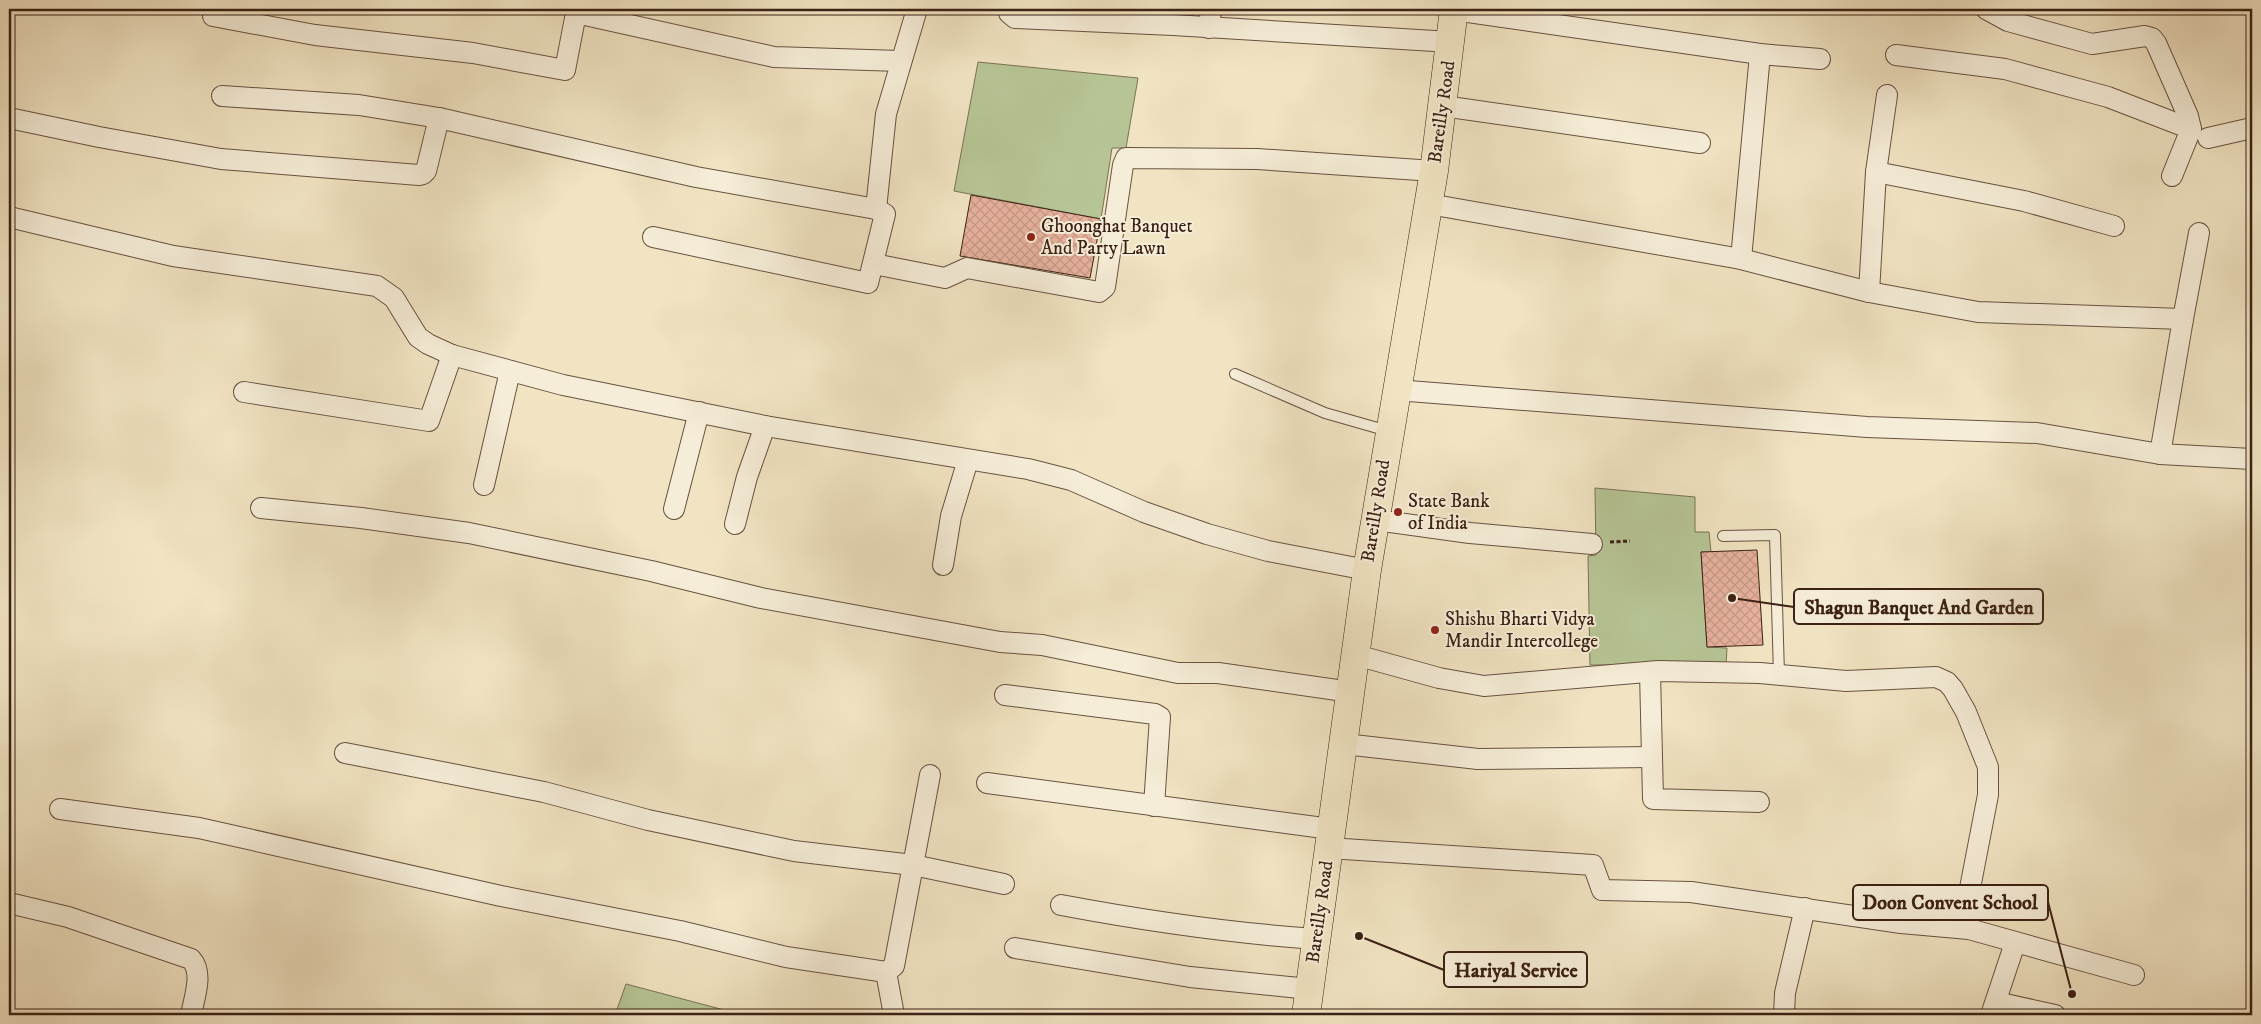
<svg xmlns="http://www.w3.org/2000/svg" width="2261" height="1024" font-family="'IM FELL DW Pica',serif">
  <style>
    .green { fill: #b7c596; stroke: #797355 }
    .building { fill: url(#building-cross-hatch); stroke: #3b2114 }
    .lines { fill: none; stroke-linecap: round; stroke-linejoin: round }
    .lane-casing { stroke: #685240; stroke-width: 12 }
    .street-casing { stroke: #685240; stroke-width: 22 }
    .highway-casing { stroke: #3b2114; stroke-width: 29 }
    .path { stroke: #3b2114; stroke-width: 3; stroke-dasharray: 4 2.5; stroke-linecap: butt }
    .lane { stroke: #f6edd8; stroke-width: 10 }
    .street { stroke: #f6edd8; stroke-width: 20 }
    .highway { stroke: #f1e4c3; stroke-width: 28 }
    .poi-dot { fill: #8f2418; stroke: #f6edd8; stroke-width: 2 }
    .labels { text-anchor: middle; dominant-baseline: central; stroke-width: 4; stroke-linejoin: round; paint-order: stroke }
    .street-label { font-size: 19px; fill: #3b2114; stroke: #f6edd8 }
    .poi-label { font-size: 19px; fill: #3b2114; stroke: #f6edd8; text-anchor: start }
    .leader { fill: none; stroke: #3b2114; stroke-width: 2 }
    .callout-dot { fill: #3b2114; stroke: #f6edd8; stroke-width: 2 }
    .callout { fill: #f6edd8; stroke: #3b2114; stroke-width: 2 }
    .callout-label { font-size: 20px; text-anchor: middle; font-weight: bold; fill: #3b2114 }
  </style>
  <defs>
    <pattern id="building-cross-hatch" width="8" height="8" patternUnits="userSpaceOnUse" patternTransform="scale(1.25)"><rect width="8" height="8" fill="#e6b19d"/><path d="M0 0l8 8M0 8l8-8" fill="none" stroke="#c69886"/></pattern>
  </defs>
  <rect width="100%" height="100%" fill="#f1e4c3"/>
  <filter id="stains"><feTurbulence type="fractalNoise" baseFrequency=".004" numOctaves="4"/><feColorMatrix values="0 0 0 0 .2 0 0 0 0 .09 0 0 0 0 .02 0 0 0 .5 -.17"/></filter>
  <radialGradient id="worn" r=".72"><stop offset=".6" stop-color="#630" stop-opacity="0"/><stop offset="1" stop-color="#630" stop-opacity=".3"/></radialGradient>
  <g class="green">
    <path d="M978 62 1138 78 1126 148H1112L1101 219 954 191Z"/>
    <path d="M1595 488 1695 497V532H1709L1711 552H1701L1707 647 1727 648 1726 664 1590 665 1588 556 1596 555Z"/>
    <path d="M626 984 743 1015H615Z"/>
  </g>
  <g class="building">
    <path d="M971 195 1101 219 1090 278 960 256Z"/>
    <path d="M1757 550 1763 645 1707 647 1701 552Z"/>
  </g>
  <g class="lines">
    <defs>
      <g id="lane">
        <path d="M1235 374 1325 413 1388 431"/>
        <path d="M1723 536 1775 535 1779 675"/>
      </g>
      <g id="street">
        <path d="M1008 9 1009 13 1015 18 1173 25 1451 42"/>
        <path d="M1986 9 2008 21 2092 44 2145 36 2152 38 2156 43 2188 116 2191 129 2172 176"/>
        <path d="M1454 10 1760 54 1820 59"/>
        <path d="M213 16 315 35 473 53 565 70 576 13 774 57 900 61"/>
        <path d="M1209 28 1211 9"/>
        <path d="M1896 55 2005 69 2108 97 2191 129"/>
        <path d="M222 96 359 105 439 118 696 177 876 209 886 114 917 9"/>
        <path d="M1443 106 1700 143"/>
        <path d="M9 118 99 137 221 159 419 175 423 174 426 171 439 118"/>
        <path d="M2208 138 2252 128"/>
        <path d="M1876 172 2024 201 2114 226"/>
        <path d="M1429 204 1741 259 1869 292 1978 312 2183 319 2199 233"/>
        <path d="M9 217 173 256 377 286 394 298 418 337 428 344 452 355 563 385 765 426 1028 469 1071 480 1144 512 1207 534 1268 551 1367 570"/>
        <path d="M653 237 868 283 885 214 876 209"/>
        <path d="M1741 259 1760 54"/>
        <path d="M874 264 945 278 967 268 1099 292 1105 287 1123 165 1126 158 1257 159 1434 171"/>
        <path d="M1869 292 1876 172 1887 95"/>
        <path d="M1396 390 1867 427 2037 433 2160 454 2252 459"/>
        <path d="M244 392 429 421 452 355"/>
        <path d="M2160 454 2183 319"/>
        <path d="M484 485 510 371"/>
        <path d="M261 508 361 518 469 533 651 571 761 598 1000 642 1042 645 1178 673H1218L1351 692"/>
        <path d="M674 509 699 412"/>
        <path d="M1376 520 1470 533 1592 544"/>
        <path d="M735 524 747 477 765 426"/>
        <path d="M943 565 951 516 968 460"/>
        <path d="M1356 655 1439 678 1484 686 1658 671 1760 673 1846 681 1936 677 1947 682 1953 689 1966 712 1988 767V795L1966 909 1969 929"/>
        <path d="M1650 672 1653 799 1759 802"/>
        <path d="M1005 695 1155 714 1160 717 1154 806"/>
        <path d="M1344 744 1478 759 1652 757"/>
        <path d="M345 753 544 792 648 820 794 851 913 865 1004 884"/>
        <path d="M987 783 1331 829"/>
        <path d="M60 809 199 828 501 896 680 931 786 957 886 972 894 966 930 775"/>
        <path d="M1328 848 1593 865 1602 890 1691 892 1901 923 1969 929 2134 975"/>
        <path d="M9 903 68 917 191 959C204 973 194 998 191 1015"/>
        <path d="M1061 905C1146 921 1230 933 1316 939"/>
        <path d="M1015 948 1190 977 1309 989"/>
        <path d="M886 972 894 1015"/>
        <path d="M1996 1002 2055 1015"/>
        <path d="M1784 1015 1785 993 1805 908"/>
        <path d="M1991 1015 2015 943"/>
      </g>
      <path id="highway" d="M1306 1015 1367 570 1434 171 1454 9"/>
    </defs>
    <use href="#lane" class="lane-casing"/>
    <use href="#street" class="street-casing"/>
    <use href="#highway" class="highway-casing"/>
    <path class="path" d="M1610 542 1630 541"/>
    <use href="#lane" class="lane"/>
    <use href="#street" class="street"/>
    <use href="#highway" class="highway"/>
  </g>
  <g class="poi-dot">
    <circle cx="1031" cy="237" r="5"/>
    <circle cx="1398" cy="512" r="5"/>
    <circle cx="1435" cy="630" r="5"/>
  </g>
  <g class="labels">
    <g class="street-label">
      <text transform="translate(1442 112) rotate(-82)">Bareilly Road</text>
      <text transform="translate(1376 511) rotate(-81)">Bareilly Road</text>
      <text transform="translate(1320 912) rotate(-82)">Bareilly Road</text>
    </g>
    <g class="poi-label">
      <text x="1041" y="226">Ghoonghat Banquet<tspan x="1041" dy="22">And Party Lawn</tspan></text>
      <text x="1408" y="501">State Bank<tspan x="1408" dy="22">of India</tspan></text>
      <text x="1445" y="619">Shishu Bharti Vidya<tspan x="1445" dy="22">Mandir Intercollege</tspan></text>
    </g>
  </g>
  <path class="leader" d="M1732 598L1794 607M2072 994L2048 902M1359 936L1444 970"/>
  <g class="callout-dot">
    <circle cx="1732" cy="598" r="5"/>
    <circle cx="2072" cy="994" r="5"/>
    <circle cx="1359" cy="936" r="5"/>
  </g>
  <g class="callout">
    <rect x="1794" y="589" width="249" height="35" rx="5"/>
    <rect x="1853" y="885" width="195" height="35" rx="5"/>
    <rect x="1444" y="952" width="143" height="35" rx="5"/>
  </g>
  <g class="callout-label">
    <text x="1919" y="614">Shagun Banquet And Garden</text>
    <text x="1950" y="909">Doon Convent School</text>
    <text x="1516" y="977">Hariyal Service</text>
  </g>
  <rect width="2261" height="1024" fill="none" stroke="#f1e4c3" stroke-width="30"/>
  <rect x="10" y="10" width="2241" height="1004" fill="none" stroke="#3b2114" stroke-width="2.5"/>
  <rect x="15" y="15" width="2231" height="994" fill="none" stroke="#3b2114"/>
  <rect width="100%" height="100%" filter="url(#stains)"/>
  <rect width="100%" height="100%" fill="url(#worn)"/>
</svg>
